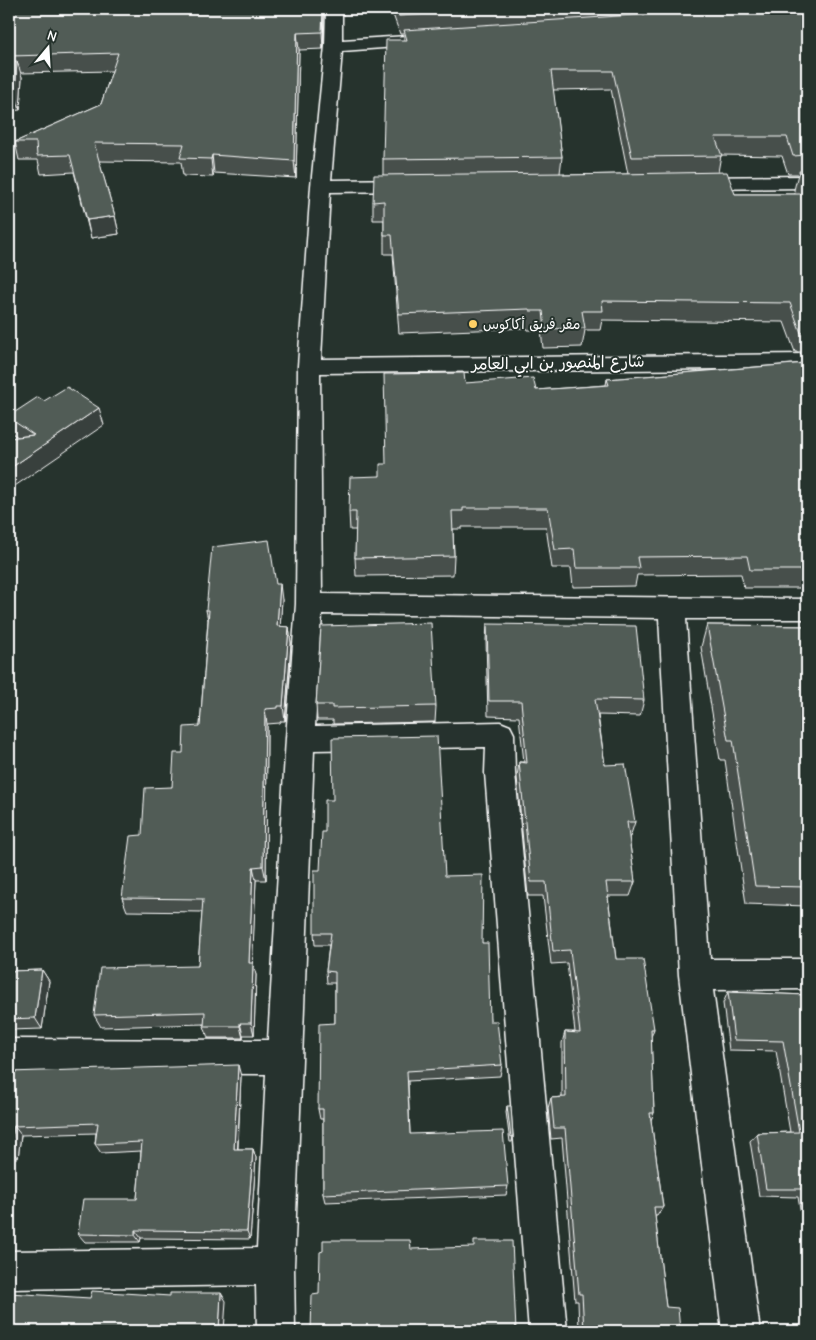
<svg xmlns="http://www.w3.org/2000/svg" width="816" height="1340" font-family="'Comic Neue','Playpen Sans Arabic',sans-serif">
  <style>
    .lines { fill: none; stroke-linecap: round; stroke-linejoin: round }
    .street-casing { stroke: #fff; stroke-width: 3 }
    .street { fill: #26332d; fill-rule: evenodd }
    .wall { fill: #464f4b; stroke: #fff; fill-rule: evenodd }
    .shaded-wall { fill: #39403d; stroke: #fff }
    .building { fill: #515c57; stroke: #fff }
    .poi-dot { fill: #ffd166; stroke: #26332d; stroke-width: 2 }
    .labels { text-anchor: middle; dominant-baseline: central; stroke-width: 4; stroke-linejoin: round; paint-order: stroke }
    .far-poi-label { font-size: 14px; fill: #fff; stroke: #26332d; text-anchor: start }
    .street-label { font-size: 16px; fill: #fff; stroke: #26332d }
  </style>
  <rect width="100%" height="100%" fill="#26332d"/>
  <filter id="ink" filterUnits="userSpaceOnUse"><feTurbulence type="fractalNoise" baseFrequency=".02" numOctaves="2"/><feDisplacementMap in="SourceGraphic" scale="10" xChannelSelector="R" yChannelSelector="G"/><feConvolveMatrix kernelMatrix="1 2 1 2 8 2 1 2 1" color-interpolation-filters="sRGB"/></filter>
  <g filter="url(#ink)">
    <g class="lines">
      <defs>
        <g id="street">
          <path d="M326 9H342V40L424 35 430 36 432 40 430 44 424 45 342 51 331 180 411 179 418 181 421 185 418 189 411 191 330 192 321 359 807 354V368L320 373 322 594 807 599V619H686L710 959H807V989L713 990 760 1331H722L679 975 659 618 322 614 315 726 500 722 510 726 514 734 515 773 567 1331H529L485 773 486 747 314 750 294 1266 295 1331H257L256 1285 9 1289V1251L257 1248 266 1074 9 1073V1039L268 1040 286 738 296 604 298 366 311 186 325 46Z"/>
          <path d="M807 176V188L694 189 687 187 684 183 687 179 694 177Z"/>
        </g>
      </defs>
      <use href="#street" class="street-casing"/>
      <use href="#street" class="street"/>
    </g>
    <g class="wall">
      <path d="M324 9 323 49 299 50 296 178 214 173 213 177 183 176 181 162 99 161 115 216 119 234 91 238 74 172 41 174 38 160H19L15 142 101 104 112 71 20 73 22 77 20 110 9 111V62L12 61 11 56Z"/>
      <path d="M391 9H807V591H806L804 588H744L741 574 637 575 635 586 573 587 571 568H552L546 527H462V529H453L454 556 453 575 356 576 355 558 356 530H350L349 512 380 476 386 464 465 383 536 390 606 385 607 379 804 363 807 352H795L784 322 602 320 600 330H585L582 347 543 348 541 330H528L527 328 399 333 393 254H384V220H373V202L383 175V159L404 40V34H400ZM611 89 628 174 564 175 560 173 562 157 553 90ZM721 155 782 156 788 174H798L794 190 795 194H735L718 172Z"/>
      <path d="M44 401 104 425 18 437 13 434 9 422V416Z"/>
      <path d="M276 584 282 600 280 627H289L291 643 285 721H281L280 723 267 724 266 880H256L252 963 256 975 254 1035H243V1038H208L204 1026V1024L101 1027 94 1015 198 966 202 912 127 911 122 898 142 835 172 787 183 753 200 726 208 620 206 610Z"/>
      <path d="M487 624 644 700 640 716 598 715 605 765 635 822 630 837H629L635 882 630 896H608L616 959 654 1029 651 1037 654 1113 651 1120 663 1207 657 1216H655L666 1307 680 1331H579L578 1301H575L562 1138 551 1139 548 1108 551 1098 562 1097V1043L565 1032H575L567 963 551 964 543 896H528L517 777 519 762H524L519 717 488 716 486 640Z"/>
      <path d="M707 625 807 626V906L746 904 725 760H720L701 647Z"/>
      <path d="M321 626 436 706 435 722 333 724V720H317L316 705Z"/>
      <path d="M445 876 482 943 490 1021 502 1065 500 1076 408 1081 410 1134 508 1186 506 1195 325 1202 323 1194V1119H320L318 1109 335 1023V983H327L326 971 329 945H315L314 933Z"/>
      <path d="M42 970 49 981 42 1029 9 1030V971Z"/>
      <path d="M728 992 807 995V1215H801L798 1197 759 1196 750 1141 757 1133 790 1132 776 1051 729 1050 723 1003Z"/>
      <path d="M9 1072 241 1076 238 1149H253L256 1158 250 1239 141 1238 140 1242H85L78 1234 137 1199 141 1151 101 1153 95 1144 96 1133 21 1135 18 1158H9Z"/>
      <path d="M507 1106 513 1136 512 1142H510L506 1112Z"/>
    </g>
    <g class="shaded-wall">
      <path d="M323 9H324L323 49 322 32Z"/>
      <path d="M297 33 299 50 296 178 294 161Z"/>
      <path d="M17 61 22 77 20 110 15 94Z"/>
      <path d="M212 155 214 173 213 177 211 159Z"/>
      <path d="M115 216 119 234 91 238 87 220Z"/>
      <path d="M99 408 104 425 9 490V469Z"/>
      <path d="M280 584 282 600 279 642 277 626Z"/>
      <path d="M289 627 291 643 285 721 283 706Z"/>
      <path d="M265 709 267 724 266 880 263 866Z"/>
      <path d="M253 867 256 880 252 975 249 963Z"/>
      <path d="M253 963 256 975 254 1035 251 1023Z"/>
      <path d="M42 970 49 981 42 1029 35 1018Z"/>
      <path d="M240 1023 243 1035V1038L240 1026Z"/>
      <path d="M238 1065 241 1076 237 1158 234 1149Z"/>
      <path d="M14 1126 21 1135 18 1158 10 1149Z"/>
      <path d="M253 1149 256 1158 250 1239 247 1231Z"/>
      <path d="M9 1205 11 1207 9 1219Z"/>
      <path d="M135 1230 141 1238 140 1242 135 1235Z"/>
      <path d="M221 1293 226 1301 224 1331H219Z"/>
    </g>
    <g class="building">
      <path d="M12 9H323L322 32 297 33 294 161 212 155 211 159 180 158 184 144 94 143 115 216 87 220 70 155 37 156 36 142H15L101 104 118 53 11 56Z"/>
      <path d="M397 9H514L399 16Z"/>
      <path d="M726 9H807V155L793 156 787 137H715L722 156 632 157 613 71H551L562 157 383 159 386 40H407L404 30Z"/>
      <path d="M17 61 15 94H9V62Z"/>
      <path d="M799 171H807V194Z"/>
      <path d="M727 172 735 194H807V333H801L790 303 602 301 603 311H582L585 328 545 329 543 311H530L529 309 399 314 392 235H384V201L373 202 374 175 564 173V175Z"/>
      <path d="M807 363V570H750L747 556 637 557 639 568H576L574 549 555 550 548 508H463V511H452L454 556 355 558 356 512H349L350 477 380 476V464H386L384 374 464 373 465 383 533 378 536 390 609 385 607 379Z"/>
      <path d="M67 387 99 408 9 469V438L34 435 9 418V416L38 397 44 401Z"/>
      <path d="M269 540 276 584H280L277 626 289 627 283 706H278V708L265 709 263 866 253 867 249 963H253L251 1023H240V1026H204L205 1012 94 1015 100 968 198 966 203 899 122 898 130 836 142 835 145 788 172 787 174 753H183L184 727 200 726 209 610H206L212 547Z"/>
      <path d="M431 623 436 706 332 708V705H316L321 626Z"/>
      <path d="M487 624 636 626 644 700 595 699 605 765 625 764 635 822H627L635 882H606L616 959H643L654 1029H651L654 1113H650L663 1207H654L666 1307 678 1308 680 1331H584L582 1294H579L565 1128H554L551 1098 566 1097 565 1032 580 1033 570 950 553 951 546 882H531L519 762 527 763 521 701H489Z"/>
      <path d="M707 625 807 626V887L755 886 733 740H728Z"/>
      <path d="M437 736 445 876 483 875 482 943H488L490 1021H497L502 1065 407 1071 410 1134 503 1131 508 1186 323 1194V1109H318L319 1024 335 1023V972L326 971 331 933H314V870H320L322 832H325V800H333L332 738Z"/>
      <path d="M42 970 35 1018 9 1019V971Z"/>
      <path d="M728 992 807 995V1202L805 1189H766L757 1133 799 1132 783 1041 734 1040Z"/>
      <path d="M238 1065 234 1149H253L247 1231 135 1230V1235L78 1234 83 1199H137L142 1142 95 1144 98 1123 14 1126 10 1149H9V1072Z"/>
      <path d="M507 1106H511L513 1136 511 1137Z"/>
      <path d="M323 1240H410L411 1249 474 1247V1241H512L516 1331H311L312 1295 319 1294 320 1252 323 1251Z"/>
      <path d="M92 1291 170 1296V1293H221L219 1331H9V1293L90 1298Z"/>
    </g>
  </g>
  <circle class="poi-dot" cx="473" cy="324" r="5"/>
  <g class="labels">
    <g class="far-poi-label">
      <text x="483" y="324">مقر فريق أكاكوس</text>
    </g>
    <g class="street-label">
      <text transform="translate(558 363) rotate(-1)">شارع المنصور بن ابي العامر</text>
    </g>
  </g>
  <rect width="816" height="1340" fill="none" stroke="#26332d" stroke-width="30"/>
  <rect x="15" y="15" width="786" height="1310" fill="none" stroke="#fff" stroke-width="2" filter="url(#ink)"/>
  <g transform="translate(48 48) rotate(18)" stroke="#26332d" stroke-width="4" paint-order="stroke">
  <path d="M0-4L9 19L0 12L-9 19Z" fill="#ffffff"/>
  <text y="-8" font-size="14" font-weight="bold" text-anchor="middle" fill="#ffffff">N</text>
  </g>
</svg>
